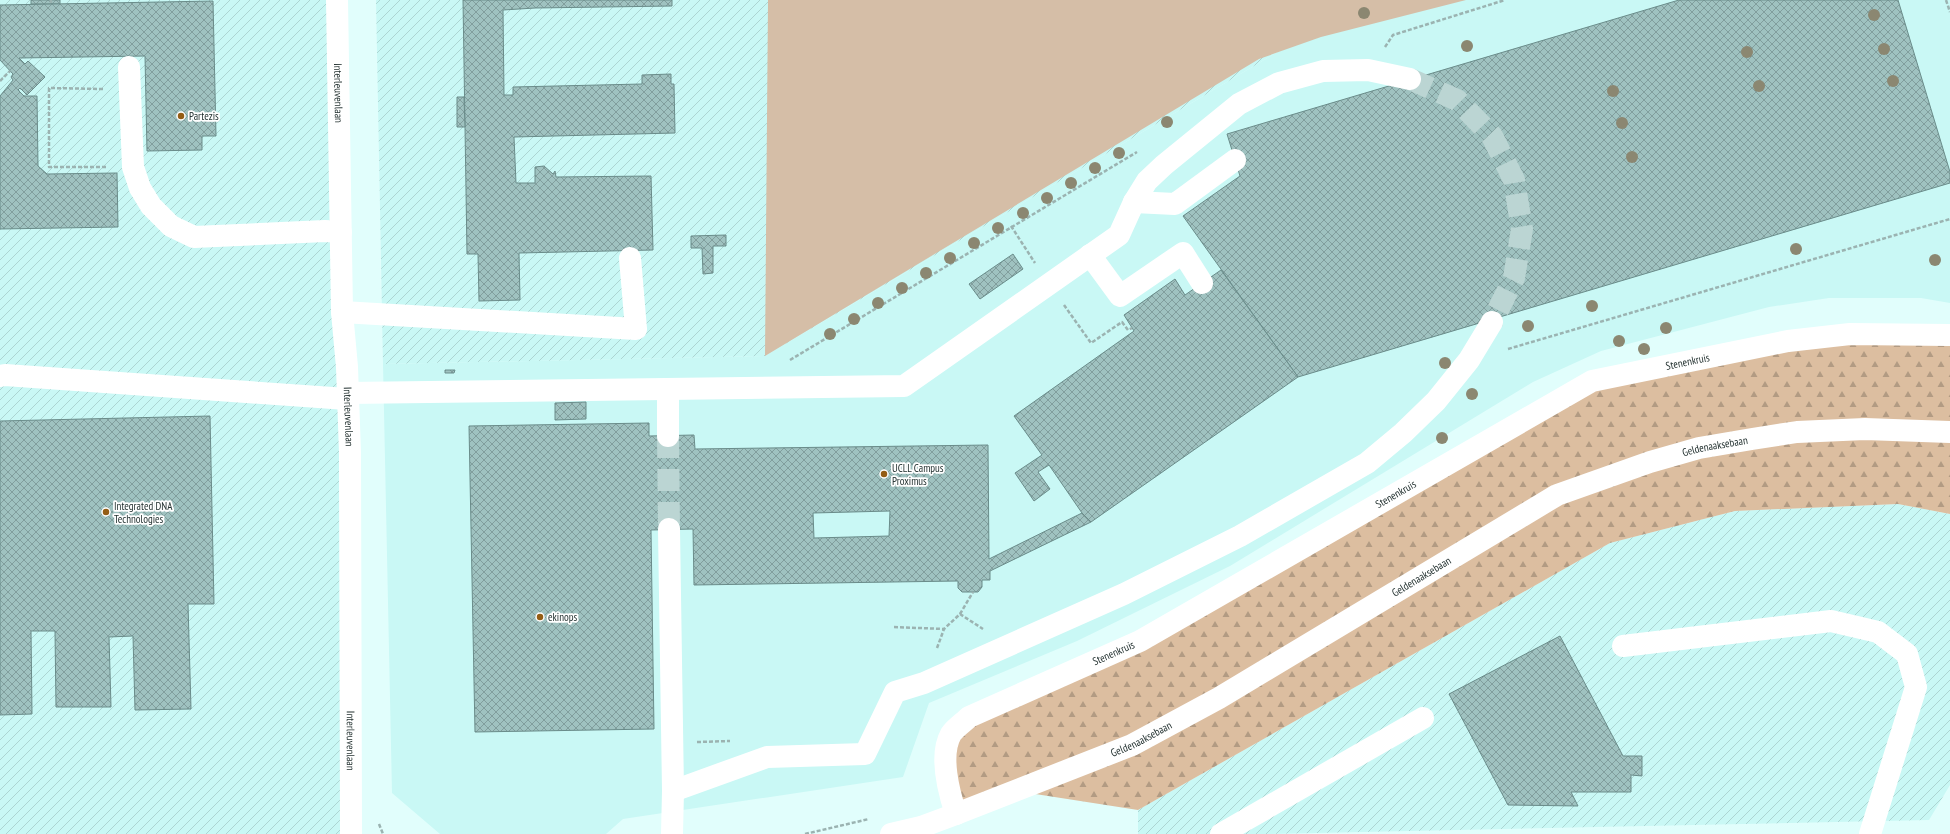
<svg xmlns="http://www.w3.org/2000/svg" width="1950" height="834" font-family="'PT Sans Narrow',sans-serif">
  <style>
    .built { fill: #c9f8f5 }
    .industrial { fill: url(#industrial-furrows) }
    .grass { fill: #d5bea7 }
    .forest { fill: url(#forest-firs) }
    .building { fill: url(#building-cross-hatch); stroke: #6a8c8a; fill-rule: evenodd }
    .lines { fill: none; stroke-linecap: round; stroke-linejoin: round }
    .minor-tunnel { stroke: #bbd5d3; stroke-width: 22; stroke-dasharray: 22 11; stroke-linecap: butt }
    .path { stroke: #9bb3b1; stroke-width: 2.5; stroke-dasharray: 4 2; stroke-linecap: butt }
    .minor { stroke: #fff; stroke-width: 22 }
    .tree { fill: #8b8771 }
    .poi-dot { fill: #945d15; stroke: #fff; stroke-width: 1.5 }
    .labels { text-anchor: middle; dominant-baseline: central; stroke-width: 3.5; stroke-linejoin: round; paint-order: stroke }
    .street-label { font-size: 11px; fill: #243231; stroke: #fff }
    .poi-label { font-size: 11px; fill: #243231; stroke: #fff; text-anchor: start }
  </style>
  <defs>
    <pattern id="industrial-furrows" width="10" height="10" patternUnits="userSpaceOnUse"><rect width="10" height="10" fill="#c9f8f5"/><path d="M-1 1l2-2M0 10L10 0M9 11l2-2" fill="none" stroke="#acd5d2"/></pattern>
    <pattern id="forest-firs" width="22" height="20" patternUnits="userSpaceOnUse"><rect width="22" height="20" fill="#dcbea0"/><path d="M5 1l3.5 6h-7zM16 11l3.5 6h-7z" fill="#b29b83"/></pattern>
    <pattern id="building-cross-hatch" width="8" height="8" patternUnits="userSpaceOnUse"><rect width="8" height="8" fill="#9fc2c0"/><path d="M0 0l8 8M0 8l8-8" fill="none" stroke="#819e9d"/></pattern>
  </defs>
  <rect width="100%" height="100%" fill="#e1fefc"/>
  <path class="built" d="M1365 0H1950V303L1921 298H1829L1769 307 1601 351 1533 382 1230 566 1077 641 929 703 903 777 623 819 606 834H440L392 793 383 364 765 356Z"/>
  <g class="industrial">
    <path d="M0 0H337L351 834H0Z"/>
    <path d="M376 0H1365L765 356 383 364Z"/>
    <path d="M1898 504 1950 514V785L1929 820 1270 834H1138V810L1610 543 1735 511Z"/>
  </g>
  <path class="grass" d="M768 0H1466L1321 37 1259 59 765 356Z"/>
  <path class="forest" d="M1950 335V514L1898 504 1735 511 1610 543 1138 810 1016 791 956 814 951 734 1140 641 1592 381 1788 341Z"/>
  <g class="building">
    <rect x="31" y="0" width="29" height="4"/>
    <path d="M463 0H672V6L535 8 503 10 504 95H513V87L642 84V75L671 74V84H674L675 133 514 137 516 183H535V167L544 166 553 174 555 171 556 177 651 176 653 250 519 253 520 300 479 301 478 254H467Z"/>
    <path d="M1679 0H1898L1950 172V183L1298 377 1183 216 1240 176 1227 134Z"/>
    <path d="M213 1 216 136H202V150L147 151 145 56 19 58 25 64 28 61 45 77 27 95 20 88 18 90 24 96H37L38 166 47 174 117 173 118 227 0 229V96L13 80 11 77 13 74 0 60V5Z"/>
    <path d="M457 97H464L465 127H457Z"/>
    <path d="M726 235V246H713V273L703 274 702 248H691V236Z"/>
    <path d="M1013 254 1023 269 980 299 969 284Z"/>
    <path d="M1221 270 1298 377 1091 522 1082 513 1049 465 1038 472 1050 489 1034 501 1015 473 1042 455 1014 416 1134 331 1124 315 1175 279 1185 295Z"/>
    <path d="M445 370H455L454 373H445Z"/>
    <path d="M586 402V419L555 420V403Z"/>
    <path d="M210 416 214 604H188L191 709 135 710 133 636 109 637 111 707H56L55 631H31L32 714 0 715V421Z"/>
    <path d="M649 423V436L694 435 695 449 988 445 989 559 1082 513 1091 522 990 571V580H982V587L978 592H962L958 588V581L694 585 693 529 651 530 654 729 475 732 469 426ZM890 511 889 536 814 538 813 513Z"/>
    <path d="M1560 636 1623 756H1642V776L1631 775V792H1571L1578 806 1508 805 1449 694Z"/>
  </g>
  <g class="lines">
    <g class="minor-tunnel">
      <path d="M1410 79 1457 100 1492 136 1514 180 1522 229 1514 278 1492 322"/>
      <path d="M668 436 669 529"/>
    </g>
    <g class="path">
      <path d="M51 0V3"/>
      <path d="M1946 0 1950 12"/>
      <path d="M1385 47 1393 35 1505 0"/>
      <path d="M0 81 10 71"/>
      <path d="M103 89 49 88V167H107"/>
      <path d="M1011 226 1035 263"/>
      <path d="M1064 305 1091 343 1122 322 1128 330 1132 328"/>
      <path d="M1508 349 1950 219"/>
      <path d="M790 360 1137 152"/>
      <path d="M960 614 973 592"/>
      <path d="M894 627 944 629"/>
      <path d="M937 648 944 629 960 614 983 629"/>
      <path d="M697 742 730 741"/>
      <path d="M379 824 383 834"/>
      <path d="M805 834 869 819"/>
    </g>
    <g class="minor">
      <path id="s1" d="M337 0 342 312 347 367 350 453 351 834"/>
      <path d="M129 67 133 167 140 188 151 206 171 226 194 237 325 231 341 232"/>
      <path d="M1134 202 1175 204 1235 160"/>
      <path d="M1090 255 1120 296 1183 253 1202 283"/>
      <path d="M342 312 636 329 630 258"/>
      <path d="M0 376 5 375 347 399"/>
      <path d="M668 389V436"/>
      <path d="M347 393 904 386 1119 235 1134 202 1147 181 1164 165 1239 104 1279 83 1323 71 1368 70 1410 79"/>
      <path d="M669 529 673 791 672 834"/>
      <path d="M1623 646 1831 621 1878 632 1907 654 1916 687 1870 834"/>
      <path d="M673 791 767 757 865 754 895 692 924 683 1124 594 1240 536 1367 463 1403 433 1436 401 1469 360 1492 322"/>
      <path id="s2" d="M956 814C949 793 939 755 951 734 955 728 964 722 969 717L1140 641 1592 381 1788 341 1850 334 1950 335"/>
      <path id="s3" d="M891 834 921 827 956 814 1132 745 1219 698 1557 495 1650 462 1699 448 1752 439 1797 432 1865 429 1950 432"/>
      <path d="M1221 834 1423 718"/>
    </g>
  </g>
  <g class="tree">
    <circle cx="1364" cy="13" r="6"/>
    <circle cx="1874" cy="15" r="6"/>
    <circle cx="1467" cy="46" r="6"/>
    <circle cx="1884" cy="49" r="6"/>
    <circle cx="1747" cy="52" r="6"/>
    <circle cx="1893" cy="81" r="6"/>
    <circle cx="1759" cy="86" r="6"/>
    <circle cx="1613" cy="91" r="6"/>
    <circle cx="1167" cy="122" r="6"/>
    <circle cx="1622" cy="123" r="6"/>
    <circle cx="1119" cy="153" r="6"/>
    <circle cx="1632" cy="157" r="6"/>
    <circle cx="1095" cy="168" r="6"/>
    <circle cx="1071" cy="183" r="6"/>
    <circle cx="1047" cy="198" r="6"/>
    <circle cx="1023" cy="213" r="6"/>
    <circle cx="998" cy="228" r="6"/>
    <circle cx="974" cy="243" r="6"/>
    <circle cx="1796" cy="249" r="6"/>
    <circle cx="950" cy="258" r="6"/>
    <circle cx="1935" cy="260" r="6"/>
    <circle cx="926" cy="273" r="6"/>
    <circle cx="902" cy="288" r="6"/>
    <circle cx="878" cy="303" r="6"/>
    <circle cx="1592" cy="306" r="6"/>
    <circle cx="854" cy="319" r="6"/>
    <circle cx="1528" cy="326" r="6"/>
    <circle cx="1666" cy="328" r="6"/>
    <circle cx="830" cy="334" r="6"/>
    <circle cx="1619" cy="341" r="6"/>
    <circle cx="1644" cy="349" r="6"/>
    <circle cx="1445" cy="363" r="6"/>
    <circle cx="1472" cy="394" r="6"/>
    <circle cx="1442" cy="438" r="6"/>
  </g>
  <g class="poi-dot">
    <circle cx="181" cy="116" r="4"/>
    <circle cx="884" cy="474" r="4"/>
    <circle cx="106" cy="512" r="4"/>
    <circle cx="540" cy="617" r="4"/>
  </g>
  <g class="labels">
    <g class="street-label">
      <text stroke="none"><textPath href="#s1" startOffset="93">Interleuvenlaan</textPath></text>
      <text stroke="none"><textPath href="#s2" startOffset="913">Stenenkruis</textPath></text>
      <text stroke="none"><textPath href="#s1" startOffset="417">Interleuvenlaan</textPath></text>
      <text stroke="none"><textPath href="#s3" startOffset="916">Geldenaaksebaan</textPath></text>
      <text stroke="none"><textPath href="#s2" startOffset="589">Stenenkruis</textPath></text>
      <text stroke="none"><textPath href="#s3" startOffset="592">Geldenaaksebaan</textPath></text>
      <text stroke="none"><textPath href="#s2" startOffset="265">Stenenkruis</textPath></text>
      <text stroke="none"><textPath href="#s3" startOffset="268">Geldenaaksebaan</textPath></text>
      <text stroke="none"><textPath href="#s1" startOffset="741">Interleuvenlaan</textPath></text>
    </g>
    <g class="poi-label">
      <text x="189" y="116">Partezis</text>
      <text x="892" y="468">UCLL Campus<tspan x="892" dy="13">Proximus</tspan></text>
      <text x="114" y="506">Integrated DNA<tspan x="114" dy="13">Technologies</tspan></text>
      <text x="548" y="617">ekinops</text>
    </g>
  </g>
</svg>
